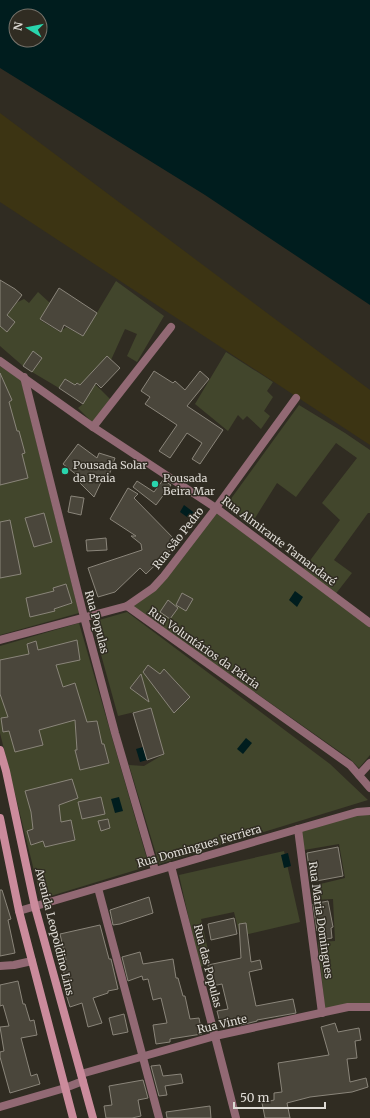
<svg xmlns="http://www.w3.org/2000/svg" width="370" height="1118" font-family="Merriweather,serif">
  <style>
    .green { fill: #42462c }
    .sand { fill: #3c3413 }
    .water { fill: #001d1e; fill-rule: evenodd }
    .building { fill: #4a463b; stroke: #8a857a }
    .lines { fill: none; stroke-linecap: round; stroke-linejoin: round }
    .minor { stroke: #926974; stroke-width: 8 }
    .secondary { stroke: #cb8b9c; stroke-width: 8 }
    .poi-dot { fill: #29d5ad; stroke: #302c22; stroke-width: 1.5 }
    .labels { text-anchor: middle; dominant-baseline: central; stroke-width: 3; stroke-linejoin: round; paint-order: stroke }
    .poi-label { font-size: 11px; fill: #dedbd5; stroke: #302c22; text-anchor: start }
    .street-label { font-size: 11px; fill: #dedbd5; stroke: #302c22 }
  </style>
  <rect width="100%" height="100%" fill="#302c22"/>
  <g class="green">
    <path d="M116 281 164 316 137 362 127 356 137 334 125 329 111 360 88 377 110 399 93 423 78 408 83 404 91 391 77 383 74 385 65 379 59 388 32 372 42 358 33 351 23 366 0 346V325L16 303 24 299 29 303 38 292 50 303 40 320 60 332 66 327 83 336Z"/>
    <path d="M226 352 273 382 267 391 273 397 264 411 270 416 261 429 247 416 243 420 238 415 228 431 195 404Z"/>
    <path d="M0 366 21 380 79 613 0 635Z"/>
    <path d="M299 405 345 433 370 450V513H368L334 560 352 573 334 596 303 570 340 520 322 503 357 458 336 443 296 497 277 483 250 526 225 507Z"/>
    <path d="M216 513 370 626V755L359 768 350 759 132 606Z"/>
    <path d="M127 612 330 764 368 800 159 864 129 765 144 766 164 754 151 708 118 716 92 622Z"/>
    <path d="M79 623 149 866 41 899 0 733V646Z"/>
    <path d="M370 814V1004C355 1001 340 1006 325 1010L318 942 335 941 333 899 314 900 312 886 345 878 339 844 304 850 301 831 355 816Z"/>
    <path d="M284 851 300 922 240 936 234 912 201 919 210 959 200 968 179 875Z"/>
  </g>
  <path class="sand" d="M0 113 370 390V445L0 202Z"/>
  <g class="water">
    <path d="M0 0H370V305L205 195 0 68ZM16 16H40V40H16Z"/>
    <path d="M184 505 196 514 191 520 180 512Z"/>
    <path d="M295 591 303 597 297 607 289 600Z"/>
    <path d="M246 738 252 743 243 754 237 749Z"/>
    <path d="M143 747 147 760 140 762 136 749Z"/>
    <path d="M119 797 123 811 115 813 111 799Z"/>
    <path d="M288 853 291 866 284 868 281 855Z"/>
  </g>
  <g class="building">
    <path d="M0 280 15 289 22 295 7 315 15 322 7 332 0 326Z"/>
    <path d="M59 288 97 313 83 336 64 325 61 332 40 319Z"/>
    <path d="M33 351 42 358 32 372 23 366Z"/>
    <path d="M107 356 120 368 101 388 96 383 83 404 59 388 65 379 75 385 77 383 80 385Z"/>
    <path d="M154 371 173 383 175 381 185 390 200 371 209 379 187 406 223 430 200 464 192 459 202 443 187 433 170 458 159 451 177 425 145 404 150 397 141 391Z"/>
    <path d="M0 373 12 400 9 402 17 431H19L25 453 22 454 28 478 0 485Z"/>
    <path d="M78 444 97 458 99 453 115 458 107 481 102 480 94 497 80 483 83 480 63 464Z"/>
    <path d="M163 480 171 485 156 505 133 487 137 481 154 492Z"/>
    <path d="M128 488 138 494 134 498 178 543 146 574 140 568 115 592 98 597 88 568 142 550 141 544 131 536H136L110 519Z"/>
    <path d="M71 496 84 498 81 515 68 512Z"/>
    <path d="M44 513 52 542 34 547 25 518Z"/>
    <path d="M10 520 21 574 0 578V522Z"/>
    <path d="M106 538 107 550 87 551 86 540Z"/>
    <path d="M66 584 72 603 54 609 55 611 30 617 26 598 54 591 53 588Z"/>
    <path d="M182 593 193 599 186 611 176 605Z"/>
    <path d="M168 600 178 608 170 619 160 612Z"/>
    <path d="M77 640 80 660 56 665 63 687 75 683 87 722 97 721 102 744H104L109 763 80 770 75 750H77L75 720 39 730 43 745 15 752 9 731 3 732 1 718 8 717 0 694V660L29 654 27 644 36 641 38 650Z"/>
    <path d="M148 665 160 674 164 669 190 697 174 713 143 672Z"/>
    <path d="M141 674 149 702 130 688Z"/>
    <path d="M151 708 164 754 147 760 133 713Z"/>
    <path d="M72 779 78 798 59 805 61 822 71 820 75 840 45 847 43 841 31 845 27 831 33 829 31 812 25 791Z"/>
    <path d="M101 797 105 814 82 819 78 802Z"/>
    <path d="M108 819 110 828 101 831 98 821Z"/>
    <path d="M338 847 343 876 311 882 307 853Z"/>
    <path d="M0 890H2L11 919 8 920 15 953 0 956Z"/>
    <path d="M149 897 153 913 120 924 113 925 110 910Z"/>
    <path d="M328 901 333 927 331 928 332 938 321 940 320 930 317 931 313 904Z"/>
    <path d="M234 918 237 934 211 940 208 924Z"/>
    <path d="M246 923 251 962 260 960 262 969 249 972 256 1006 293 999 296 1013 257 1020V1021L241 1025 240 1023 221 1027 217 1011 228 1009 222 984 212 986 208 965 241 958 239 924Z"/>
    <path d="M100 925 109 959H111L118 989 108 991V993L93 998 102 1023 88 1027 82 1003 70 1007 64 988 66 987 62 960H66L60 934Z"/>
    <path d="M140 952 143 964 173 959 176 978H178L183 996H185L190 1019 199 1018 202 1034 170 1039V1042L156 1044 153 1025 167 1023 161 998 153 1000 148 979 143 980 142 976 128 981 122 957Z"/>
    <path d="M18 981 23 1004H25L30 1021 34 1020 37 1035 21 1038 31 1076 37 1074 40 1084 10 1093 0 1057V1052L4 1051 0 1027 9 1026 3 1005 0 1006V985Z"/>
    <path d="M124 1014 128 1032 113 1035 109 1018Z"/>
    <path d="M335 1023 338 1032 359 1028 361 1040 355 1041 357 1058 347 1059 350 1082 366 1078 368 1087 352 1092 310 1097 287 1103 290 1118H265L262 1103 274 1100V1093L282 1092 278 1063 329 1055 321 1027Z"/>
    <path d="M160 1065 163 1076 181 1074 183 1083 165 1086 167 1095 159 1096 151 1066Z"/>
    <path d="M143 1080 148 1098 138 1100 141 1116 132 1118H106L104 1106 112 1105 109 1086Z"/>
    <path d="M210 1106 211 1118H167L166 1112Z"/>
  </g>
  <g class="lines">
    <g class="minor">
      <path d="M0 361 93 427 216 508 370 623"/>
      <path d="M24 377 84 617 115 733 155 870"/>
      <path d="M93 427 171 327"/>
      <path d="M127 606 153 588 164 576 216 508 296 398"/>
      <path d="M0 640 127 606 350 765 370 788"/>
      <path d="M359 775 370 763"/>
      <path d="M298 829 322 1013"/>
      <path d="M171 866 236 1118"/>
      <path d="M98 888 159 1118"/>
      <path d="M19 911 298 829 357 812 370 811"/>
      <path d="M0 966 14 965 32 961"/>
      <path d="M81 1074 215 1036 348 1007H370"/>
      <path d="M0 1107 65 1088 83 1081"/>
    </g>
    <g class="secondary">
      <path d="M0 750 6 771 35 907 93 1118"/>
      <path d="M0 818 19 911 73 1118"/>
    </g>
  </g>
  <g class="poi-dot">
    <circle cx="65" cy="471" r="4"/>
    <circle cx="155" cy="484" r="4"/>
  </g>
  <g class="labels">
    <g class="poi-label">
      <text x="73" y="465">Pousada Solar<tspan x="73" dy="13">da Praia</tspan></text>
      <text x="163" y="478">Pousada<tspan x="163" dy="13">Beira Mar</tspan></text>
    </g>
    <g class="street-label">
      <text transform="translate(178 538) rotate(-52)">Rua São Pedro</text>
      <text transform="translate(279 541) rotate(37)">Rua Almirante Tamandaré</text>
      <text transform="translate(97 622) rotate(75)">Rua Populas</text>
      <text transform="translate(204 648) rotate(35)">Rua Voluntários da Pátria</text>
      <text transform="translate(199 846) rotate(-16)">Rua Domingues Ferriera</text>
      <text transform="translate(321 920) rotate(82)">Rua Maria Domingues</text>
      <text transform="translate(55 932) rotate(76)">Avenida Leopoldino Lins</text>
      <text transform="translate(208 966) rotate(76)">Rua das Populas</text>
      <text transform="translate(222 1024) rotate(-13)">Rua Vinte</text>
    </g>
  </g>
  <g transform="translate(28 28) rotate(280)"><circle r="19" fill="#302c22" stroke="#76726a"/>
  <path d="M0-3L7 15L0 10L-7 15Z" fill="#29d5ad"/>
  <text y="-6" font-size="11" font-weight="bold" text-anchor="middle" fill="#dedbd5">N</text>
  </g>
  <path d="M234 1102v6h91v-6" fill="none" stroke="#dedbd5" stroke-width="2"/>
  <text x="240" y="1102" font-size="12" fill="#dedbd5" stroke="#302c22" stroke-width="3" paint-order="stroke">50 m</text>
</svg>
